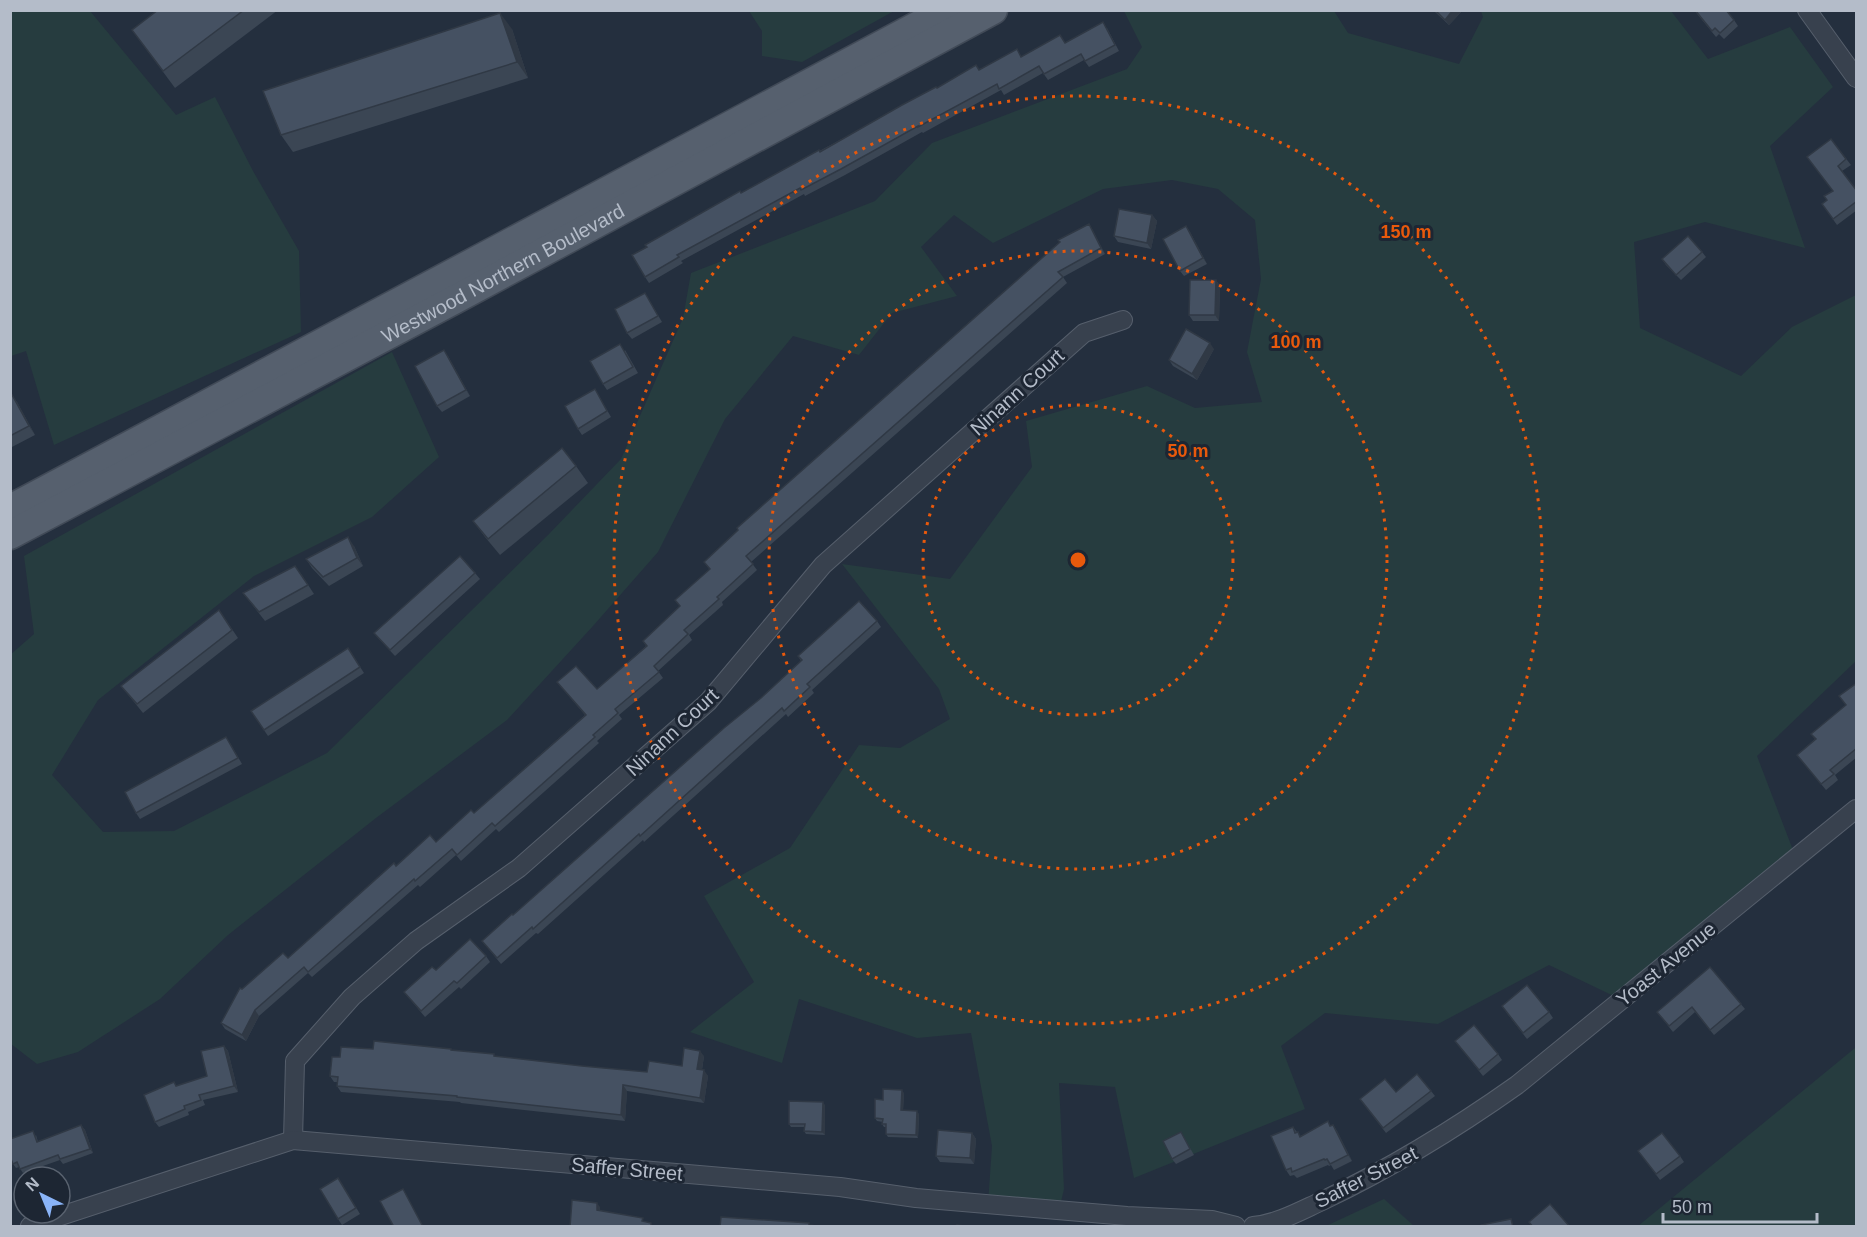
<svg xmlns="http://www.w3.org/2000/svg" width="1867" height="1237" font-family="Helvetica,sans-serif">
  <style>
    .green { fill: #263c3f }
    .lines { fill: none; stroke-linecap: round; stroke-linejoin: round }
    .street-casing { stroke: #565f6c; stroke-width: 20 }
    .primary-casing { stroke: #414a57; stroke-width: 31 }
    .street { stroke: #38414e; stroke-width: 18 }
    .primary { stroke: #56606e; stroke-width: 28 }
    .wall { fill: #3b4654 }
    .shaded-wall { fill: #303945 }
    .building { fill: #455162; stroke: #303945; stroke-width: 1.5 }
    .ring { fill: none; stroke: #e8590c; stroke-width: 3; stroke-dasharray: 3 6 }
    .labels { text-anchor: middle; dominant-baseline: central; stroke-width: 6; stroke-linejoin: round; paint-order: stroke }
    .street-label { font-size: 20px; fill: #b4bcc9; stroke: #1d2633 }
    .centre { fill: #e8590c; stroke: #1d2633; stroke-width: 3 }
    .ring-label { font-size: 18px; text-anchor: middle; font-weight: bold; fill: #e8590c; stroke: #1d2633; stroke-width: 6; stroke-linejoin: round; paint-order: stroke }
  </style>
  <rect width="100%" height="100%" fill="#242f3e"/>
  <g class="green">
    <path d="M11 10 90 11 176 115 215 97 253 171 299 251 301 332 54 445 26 351 11 356Z"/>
    <path d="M749 11H894L802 62 762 56V31Z"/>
    <path d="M1124 11H1334L1348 33 1459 64 1483 17 1481 11H1671L1708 59 1790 27 1833 87 1770 146 1805 248 1705 222 1634 242 1640 328 1741 376 1792 327 1856 295V661L1757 756 1796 858 1622 1000 1549 965 1438 1024 1325 1013 1281 1046 1305 1109 1134 1178 1115 1087 1059 1083 1064 1189 1059 1210 988 1204 992 1146 971 1033 917 1038 799 999 782 1063 690 1032 754 982 704 896 790 848 859 745 900 748 950 719 939 689 842 564 950 579 1032 467 1026 421 1147 386 1195 408 1262 402 1247 352 1261 279 1255 220 1218 189 1172 180 1103 189 993 243 954 215 921 247 957 296 892 313 859 355 793 336 725 419 658 552 593 626 507 720 376 818 228 935 160 999 78 1052 37 1064 11 1044 10 655 34 634 24 556 392 352 439 457 372 517 254 576 98 700 52 775 103 832 174 831 327 753 549 534 621 459 683 318 691 273 875 201 932 143 1127 69 1142 47Z"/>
    <path d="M1856 1047V1226H1638L1855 1048Z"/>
    <path d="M1384 1199 1414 1226H1326Z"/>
  </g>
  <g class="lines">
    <defs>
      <g id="street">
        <path d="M1807 10 1856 78"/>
        <path d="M293 1140 295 1061 352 997 416 941 519 868 708 702 823 565 1084 333 1123 320"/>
        <path d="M30 1226 293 1140 840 1187 916 1198 1127 1216 1212 1220 1236 1226"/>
        <path d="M1253 1226C1277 1224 1300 1211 1322 1201 1391 1168 1455 1129 1517 1085L1856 809"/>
      </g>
      <g id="primary">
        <path d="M10 509 947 10"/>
        <path id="s1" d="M10 535 454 300 993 10"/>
      </g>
    </defs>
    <use href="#street" class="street-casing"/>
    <use href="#primary" class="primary-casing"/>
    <use href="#street" class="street"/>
    <use href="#primary" class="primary"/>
  </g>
  <g class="wall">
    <path d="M158 10H278L175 88 132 30Z"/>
    <path d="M1433 10H1463L1449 25Z"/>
    <path d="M1694 10 1734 20 1738 26 1724 39 1719 34 1716 37Z"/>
    <path d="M1107 28 1119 51 1089 67 1084 60 1048 80 1043 73 1004 95 1001 90 923 133 922 132 845 175 805 196 804 194 681 261 683 263 649 283 645 277 741 193 937 88 979 69 1022 57Z"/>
    <path d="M512 29 528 78 293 152 281 135Z"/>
    <path d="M1831 139 1851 165 1842 171 1857 191V210L1837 225 1822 204 1827 200 1832 191Z"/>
    <path d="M1152 215 1157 221 1151 249 1118 242 1114 236Z"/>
    <path d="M1089 224 1105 254 1063 277 1067 283 751 562 757 570 722 602 723 605 689 635 692 640 658 671 663 678 619 715 622 719 597 741 599 743 499 832 496 829 461 861 456 855 420 887 418 885 312 977 308 973 259 1016 246 1041 225 1029 221 1023 242 989 288 958 396 866 436 842 474 813 585 715 557 682 597 689 646 646 643 641 680 606 675 600 710 570 704 562Z"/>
    <path d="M1186 226 1190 232 1207 264 1184 276 1180 271Z"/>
    <path d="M1702 252 1706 257 1681 280 1666 265 1662 259Z"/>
    <path d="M1216 280 1220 286 1219 321H1193L1189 315Z"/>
    <path d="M645 293 662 322 632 339 627 333Z"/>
    <path d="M1214 349 1197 380 1173 366 1169 360Z"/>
    <path d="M625 350 638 373 607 390 603 384Z"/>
    <path d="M448 356 470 396 442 412 437 406Z"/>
    <path d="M595 389 611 417 582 435 578 429Z"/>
    <path d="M10 393 17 402 35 435 10 448Z"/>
    <path d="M576 466 588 483 500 555 485 537 473 521Z"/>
    <path d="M354 546 363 566 329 586 312 568 306 559Z"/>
    <path d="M475 573 480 579 395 656 379 639 374 633Z"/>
    <path d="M301 574 314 594 265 621 243 593Z"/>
    <path d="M219 610 238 638 143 713 121 686Z"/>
    <path d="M877 621 881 627 812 690 814 693 788 717 786 714 644 842 643 840 538 934 536 933 501 964 482 941 513 915 761 698 801 661 798 656Z"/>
    <path d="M348 648 364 673 268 736 251 711Z"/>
    <path d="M1857 683V757L1835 775 1838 780 1826 790 1797 755 1815 739 1811 734 1846 705 1839 696Z"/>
    <path d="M230 743 242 764 140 819 136 813Z"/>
    <path d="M486 956 490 962 461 989 459 987 425 1017 404 992 436 970Z"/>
    <path d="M1710 967 1745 1009 1714 1035 1695 1012 1673 1032 1657 1012Z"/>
    <path d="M1506 1012H1549L1553 1018 1527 1039Z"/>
    <path d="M1455 1041 1498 1054 1502 1060 1483 1076Z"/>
    <path d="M224 1046 228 1051 238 1092 203 1100 205 1105 188 1112 189 1115 159 1127 155 1122 177 1086 207 1076Z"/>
    <path d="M373 1049 452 1051 582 1066 647 1072 682 1066 704 1056 702 1070 708 1076 704 1103 627 1091 625 1121 461 1103 460 1102 341 1092 337 1086 338 1082H334L330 1076 340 1057Z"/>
    <path d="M1431 1091 1435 1096 1386 1133 1360 1099 1396 1092Z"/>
    <path d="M904 1093 903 1110 919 1114 918 1138 888 1137 886 1134V1127H884L882 1124 883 1122 877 1121 875 1118 883 1100Z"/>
    <path d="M825 1105V1135L806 1134 804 1131 805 1127H791L789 1124Z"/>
    <path d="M81 1125 85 1130 93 1153 63 1164 60 1160 23 1173 19 1167 16 1168 13 1164 36 1135 38 1142Z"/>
    <path d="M1333 1125 1337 1131 1352 1161 1334 1170 1331 1165 1329 1166 1328 1165 1297 1178 1294 1175 1290 1176 1286 1170 1293 1127 1300 1136Z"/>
    <path d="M1181 1132 1194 1155 1176 1164 1172 1159Z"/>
    <path d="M972 1133 976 1139 974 1164 940 1162 936 1156Z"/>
    <path d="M1638 1151 1680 1156 1684 1162 1660 1180Z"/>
    <path d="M342 1184 360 1214 342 1225 338 1219Z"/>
  </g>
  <g class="shaded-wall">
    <path d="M1453 10H1463L1449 25 1445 20Z"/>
    <path d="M500 13 512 29 528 78 517 62Z"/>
    <path d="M1152 215 1157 221 1151 249 1147 243Z"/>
    <path d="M1089 224 1093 230 1105 254 1101 248Z"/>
    <path d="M1186 226 1190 232 1207 264 1203 258Z"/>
    <path d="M1216 280 1220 286 1219 321 1215 315Z"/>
    <path d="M1210 343 1214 349 1197 380 1192 374Z"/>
    <path d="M444 350 448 356 470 396 466 390Z"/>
    <path d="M11 393 17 402 35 435 29 426Z"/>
    <path d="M348 537 354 546 363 566 357 558Z"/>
    <path d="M255 1010 259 1016 246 1041 242 1035Z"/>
    <path d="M224 1046 228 1051 238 1092 234 1086Z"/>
    <path d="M700 1051 704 1056 701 1075 697 1069Z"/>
    <path d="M704 1070 708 1076 704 1103 700 1098Z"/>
    <path d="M623 1085 627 1091 625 1121 621 1115Z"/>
    <path d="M902 1090 904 1093 903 1113 901 1110Z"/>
    <path d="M823 1102 825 1105V1135L822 1132Z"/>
    <path d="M917 1111 919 1114 918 1138 916 1135Z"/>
    <path d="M81 1125 85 1130 93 1153 90 1149Z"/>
    <path d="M1333 1125 1337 1131 1352 1161 1348 1155Z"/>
    <path d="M972 1133 976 1139 974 1164 970 1158Z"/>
    <path d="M597 1203 600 1207V1214L597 1210Z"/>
  </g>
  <g class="building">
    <path d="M158 10H244L163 71 132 30Z"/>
    <path d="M1435 10H1453L1445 20Z"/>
    <path d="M1695 10H1726L1734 20 1720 33 1715 28 1712 31Z"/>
    <path d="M500 13 517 62 281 135 263 91Z"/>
    <path d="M1103 22 1115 45 1085 61 1081 54 1044 74 1039 66 999 89 997 84 918 127V126L841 169 801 190 800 188 677 255 679 257 645 277 632 255 647 247 645 245 740 191 741 193 819 150 820 152 902 105 936 87 937 88 976 65 979 70 1017 49 1021 57 1060 35 1065 43Z"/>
    <path d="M1831 139 1846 159 1838 166 1857 191V201L1833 219 1822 204 1827 200 1824 196 1833 191 1807 157Z"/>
    <path d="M1119 209 1152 215 1147 243 1114 236Z"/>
    <path d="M1089 224 1101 248 1058 272 1063 277 746 556 753 564 717 597 719 599 684 630 688 634 654 666 659 672 615 709 618 713 593 735 595 737 495 826 492 823 457 855 452 849 415 881 414 879 308 972 304 967 255 1010 242 1035 221 1023 240 988 242 989 283 953 288 958 394 863 396 866 430 835 436 842 471 810 474 813 586 715 557 682 576 666 597 689 647 646 643 641 680 606 675 600 710 569 704 562 738 530 737 528 1060 242 1058 240Z"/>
    <path d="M1186 226 1203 258 1180 271 1163 239Z"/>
    <path d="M1688 236 1702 252 1676 275 1662 259Z"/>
    <path d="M1190 280H1216L1215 315H1189Z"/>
    <path d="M645 293 658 316 627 333 615 309Z"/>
    <path d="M1186 329 1210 343 1192 374 1169 360Z"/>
    <path d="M620 344 633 367 603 384 590 361Z"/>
    <path d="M444 350 466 390 437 406 415 366Z"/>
    <path d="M595 389 607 411 578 429 565 406Z"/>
    <path d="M11 393 29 426 10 436V393Z"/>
    <path d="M562 448 576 466 488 539 473 521Z"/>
    <path d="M348 537 357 558 323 577 306 559Z"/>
    <path d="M460 556 475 573 390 650 374 633Z"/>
    <path d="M295 566 308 585 259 612 243 593Z"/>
    <path d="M859 601 877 621 807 684 810 687 784 711 782 708 640 836 639 834 533 929 532 927 497 958 482 941 512 914 513 915 724 728 761 698 802 660 798 656Z"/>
    <path d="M219 610 232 630 137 704 121 686Z"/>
    <path d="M348 648 360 667 264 730 251 711Z"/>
    <path d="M1857 683V748L1830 770 1834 774 1821 784 1797 755 1816 739 1811 734 1846 705 1839 696Z"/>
    <path d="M226 737 238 758 136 813 125 792Z"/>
    <path d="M470 939 486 956 457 983 454 981 421 1011 404 992 432 967 436 970Z"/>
    <path d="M1710 967 1741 1004 1710 1030 1692 1007 1669 1026 1657 1012Z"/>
    <path d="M1527 985 1549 1012 1523 1033 1502 1006Z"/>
    <path d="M1474 1025 1498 1054 1479 1070 1455 1041Z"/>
    <path d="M374 1041 451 1049V1050L494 1054V1056L582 1066 647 1072 649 1061 682 1066 684 1048 700 1051 697 1069 704 1070 700 1098 623 1085 621 1115 457 1097V1096L337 1086 338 1077 330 1076 332 1057H340L341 1047 373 1049Z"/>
    <path d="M224 1046 234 1086 199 1095 201 1100 184 1106 185 1109 155 1122 144 1095 174 1082 176 1086 207 1076 201 1051Z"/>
    <path d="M1417 1074 1431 1091 1383 1128 1360 1099 1385 1079 1396 1092Z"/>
    <path d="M883 1089 902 1090 901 1110 917 1111 916 1135 886 1134V1124H882L883 1119 875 1118V1099L883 1100Z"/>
    <path d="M789 1101 823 1102 822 1132 804 1131 805 1124H789Z"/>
    <path d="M1328 1121 1330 1126 1333 1125 1348 1155 1330 1164 1327 1159 1325 1160 1324 1159 1292 1172 1291 1168 1286 1170 1271 1136 1293 1127 1295 1133 1298 1132 1300 1137Z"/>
    <path d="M81 1125 90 1149 60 1159 58 1155 20 1169 17 1162 13 1164 10 1157V1139L33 1131 37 1142Z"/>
    <path d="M938 1130 972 1133 970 1158 936 1156Z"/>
    <path d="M1181 1132 1190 1149 1172 1159 1163 1141Z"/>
    <path d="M1662 1133 1680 1156 1656 1174 1638 1151Z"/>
    <path d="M338 1178 356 1208 338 1219 320 1189Z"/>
    <path d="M403 1189 422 1225 419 1227H394L380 1201Z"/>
    <path d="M572 1200 597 1203V1210L643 1218 642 1221 651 1223V1227H570Z"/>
    <path d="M1550 1204 1570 1227H1533L1529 1222Z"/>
    <path d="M721 1217 809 1223V1225L826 1227H720Z"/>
    <path d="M1511 1219 1513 1227H1481V1225Z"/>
    <path d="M957 1225 973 1227H953Z"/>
  </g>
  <g class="ring">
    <circle cx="1078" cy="560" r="155"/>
    <circle cx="1078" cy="560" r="309"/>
    <circle cx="1078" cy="560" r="464"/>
  </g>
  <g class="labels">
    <g class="street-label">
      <text stroke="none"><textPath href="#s1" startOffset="558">Westwood Northern Boulevard</textPath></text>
      <text transform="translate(1017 392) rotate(-42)">Ninann Court</text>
      <text transform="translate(672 732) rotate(-43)">Ninann Court</text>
      <text transform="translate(1666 964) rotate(-39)">Yoast Avenue</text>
      <text transform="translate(627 1169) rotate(5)">Saffer Street</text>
      <text transform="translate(1366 1177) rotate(-27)">Saffer Street</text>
    </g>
  </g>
  <circle cx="1078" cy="560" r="9" class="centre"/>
  <g class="ring-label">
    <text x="1406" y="238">150 m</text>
    <text x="1296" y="348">100 m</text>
    <text x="1188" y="457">50 m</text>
  </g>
  <rect width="1867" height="1237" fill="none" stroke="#b4bcc9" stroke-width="24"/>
  <g transform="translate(42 1195) rotate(317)"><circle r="28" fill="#1d2633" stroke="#59626f" stroke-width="1.5"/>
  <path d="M0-4.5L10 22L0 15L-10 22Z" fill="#8ab4f8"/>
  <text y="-9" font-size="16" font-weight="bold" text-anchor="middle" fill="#b4bcc9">N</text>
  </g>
  <path d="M1663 1213v9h154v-9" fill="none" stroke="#b4bcc9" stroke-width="3"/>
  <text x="1672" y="1213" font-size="18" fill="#b4bcc9" stroke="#1d2633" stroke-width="4.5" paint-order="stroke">50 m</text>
</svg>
